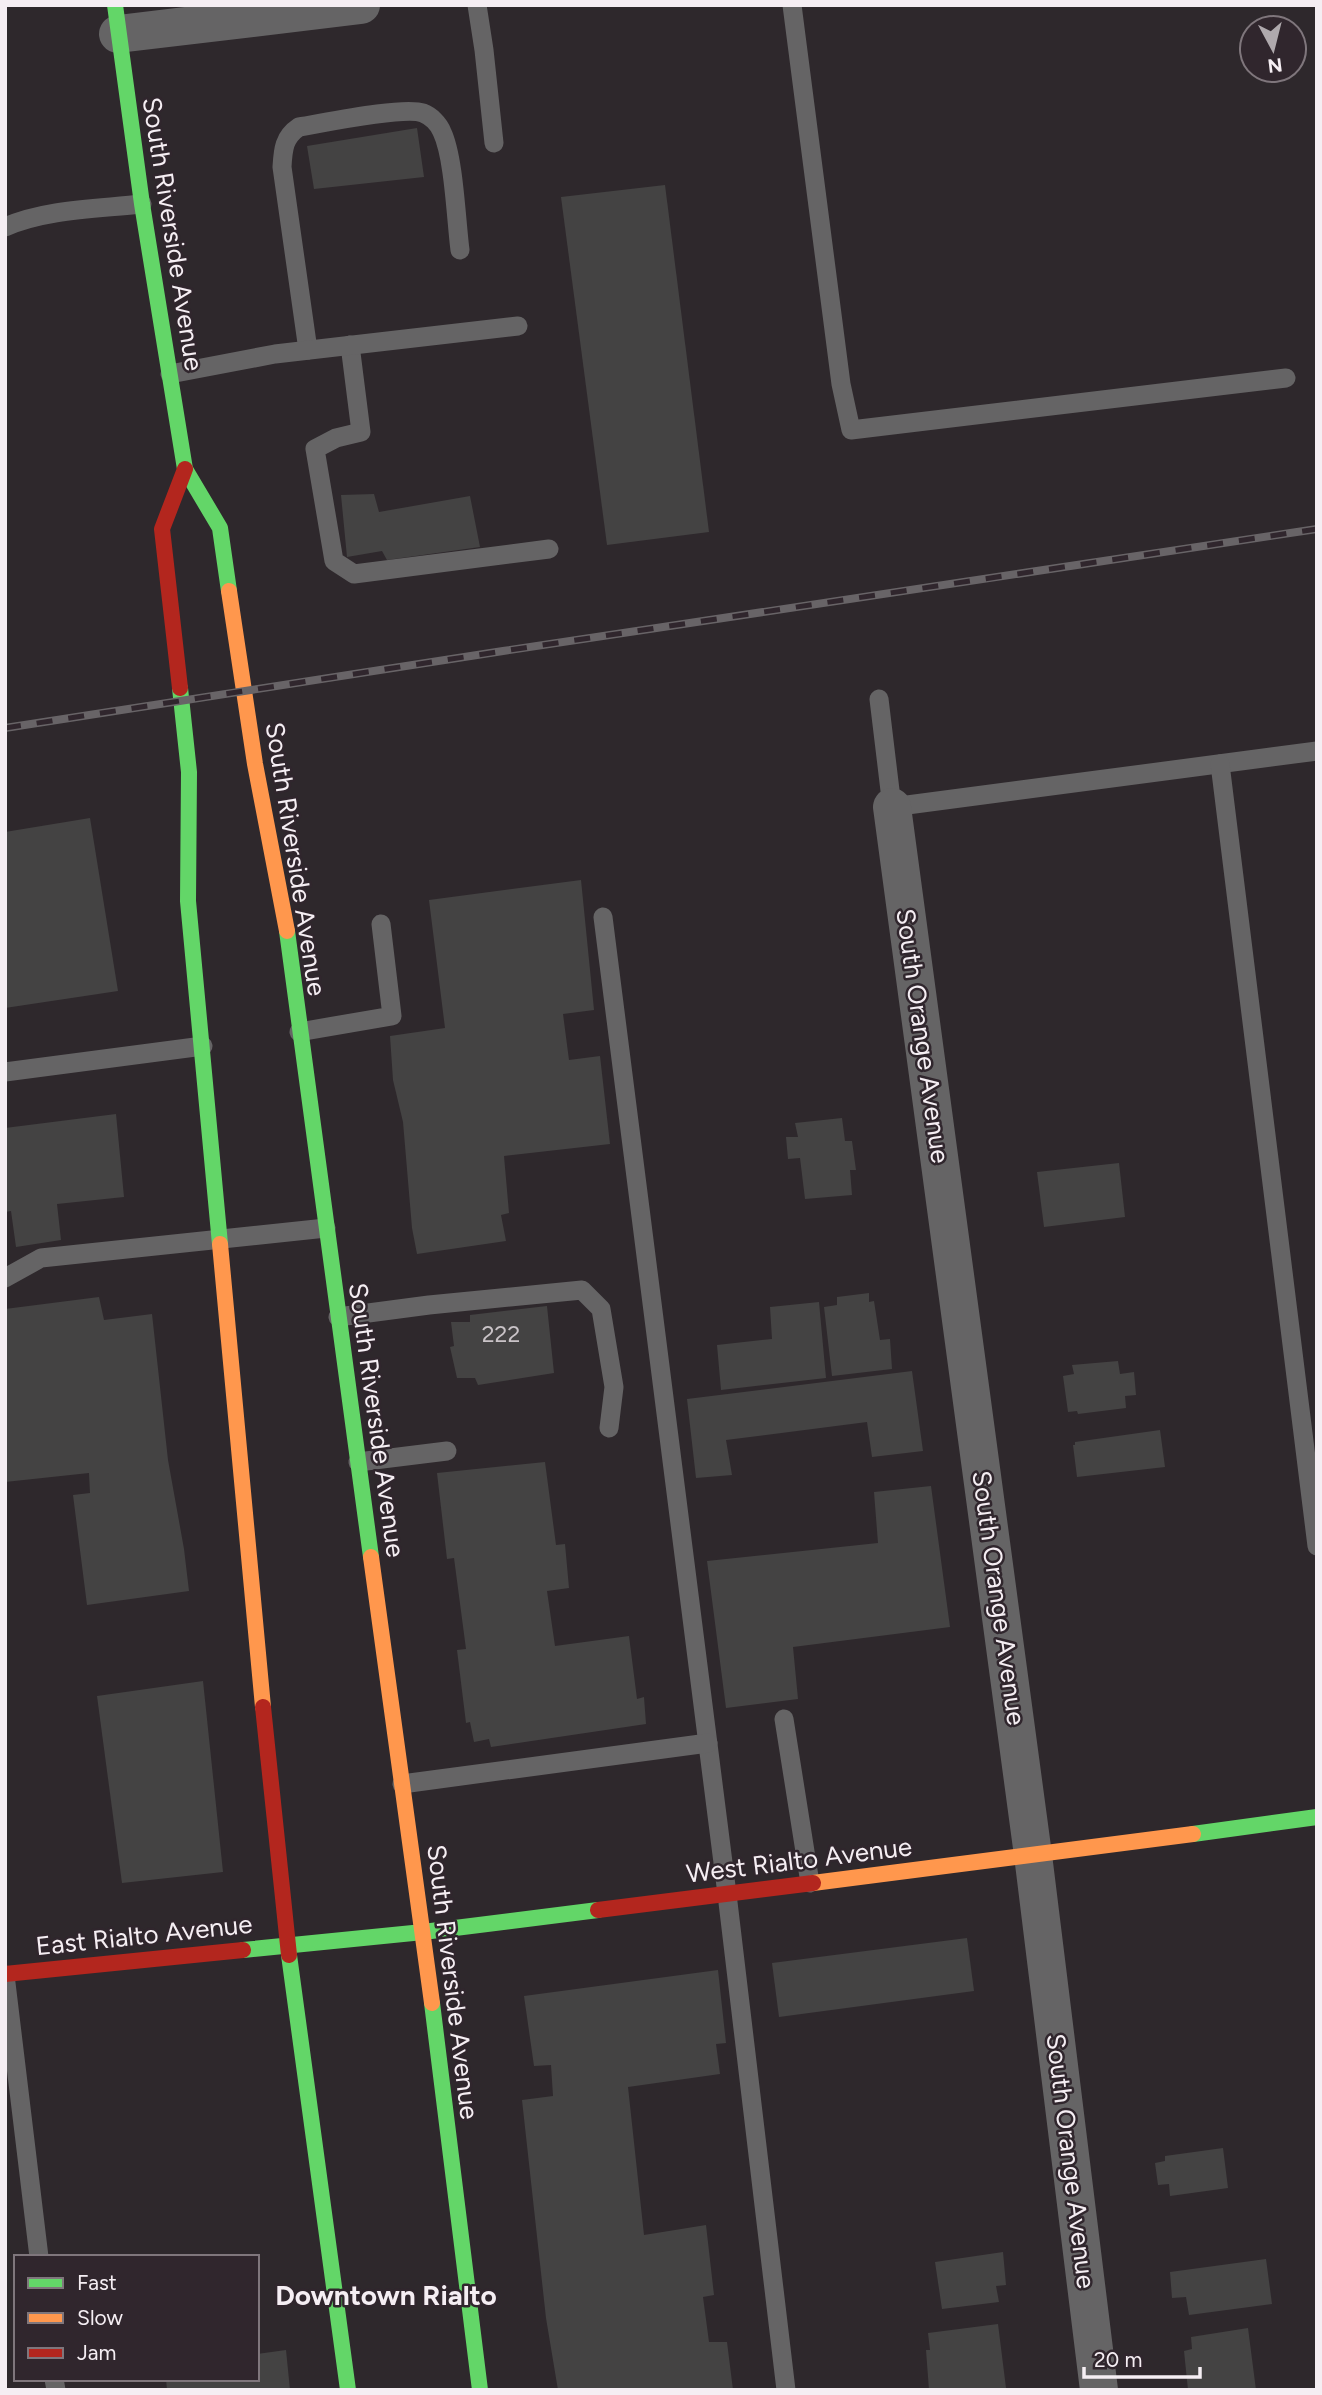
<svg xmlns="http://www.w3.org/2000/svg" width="1322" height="2395" font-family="Figtree,sans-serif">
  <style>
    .building { fill: #444343 }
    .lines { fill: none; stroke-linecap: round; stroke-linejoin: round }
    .lane { stroke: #656465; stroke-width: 19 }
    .street { stroke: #656465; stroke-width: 38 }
    .fast { stroke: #63d668; stroke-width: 16 }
    .slow { stroke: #ff974d; stroke-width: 16 }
    .jam { stroke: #b3261e; stroke-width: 16 }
    .rail-casing { stroke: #686467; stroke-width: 8 }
    .rail { stroke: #30262d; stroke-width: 5; stroke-dasharray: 16; stroke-linecap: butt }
    .labels { text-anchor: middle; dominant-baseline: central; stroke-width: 5; stroke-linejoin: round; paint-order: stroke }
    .number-label { font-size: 23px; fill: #c9c3c7 }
    .street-label { font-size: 26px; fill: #f5eef3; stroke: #30262d }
    .neighbourhood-label { font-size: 28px; font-weight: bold; fill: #f5eef3; stroke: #30262d }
  </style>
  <rect width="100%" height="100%" fill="#2e282c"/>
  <g class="building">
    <path d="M417 128 424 177 314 189 307 146Z"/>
    <path d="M665 185 709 532 607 545 561 197Z"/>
    <path d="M374 494 379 512 470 496 480 547 387 560 382 551 347 557 341 495Z"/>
    <path d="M90 818 118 991 5 1008V832Z"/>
    <path d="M581 880 594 1010 563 1014 569 1060 600 1056 610 1144 504 1156 509 1213 501 1215 506 1241 417 1254 412 1228 403 1122 393 1080 390 1036 445 1028 429 900Z"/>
    <path d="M116 1114 124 1197 57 1204 61 1240 16 1247 11 1211 5 1212V1128Z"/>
    <path d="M842 1118 845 1141H852L856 1170H850L852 1195 805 1199 800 1158 788 1159 786 1137H798L795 1123Z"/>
    <path d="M1119 1163 1125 1217 1044 1227 1037 1172Z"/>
    <path d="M869 1293V1302L874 1301 880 1340 890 1339 892 1369 832 1376 824 1307 837 1305V1297Z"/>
    <path d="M99 1297 104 1320 152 1314 168 1460 184 1549 189 1591 87 1605 73 1495 90 1493 89 1473 5 1482V1309Z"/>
    <path d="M819 1302 826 1378 721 1390 717 1345 772 1339 770 1307Z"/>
    <path d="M547 1306 554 1373 478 1385 475 1378H457L450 1347 454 1346 451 1322H470V1315Z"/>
    <path d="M1118 1361 1120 1374 1134 1372 1136 1395 1125 1396 1126 1408 1078 1414 1077 1411 1068 1412 1063 1376 1074 1374 1072 1365Z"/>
    <path d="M912 1371 923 1451 872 1457 867 1422 726 1440 732 1475 696 1478 687 1399Z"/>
    <path d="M1160 1430 1165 1467 1077 1477 1073 1445H1075V1442Z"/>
    <path d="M545 1462 556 1545 565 1544 569 1588 547 1591 555 1646 629 1636 637 1699 644 1697 646 1724 491 1747 489 1739 474 1742 470 1722 466 1723 457 1650 466 1649 454 1558 447 1559 437 1473Z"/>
    <path d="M931 1486 950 1627 793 1647 798 1699 726 1708 707 1561 878 1543 874 1492Z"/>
    <path d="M203 1681 223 1872 122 1883 97 1696Z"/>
    <path d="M967 1938 974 1991 779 2017 772 1963Z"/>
    <path d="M718 1970 726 2043 716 2044 720 2074 628 2087 644 2235 706 2225 714 2295 703 2297 709 2342H727L733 2390H558L546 2318 522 2100 553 2096 551 2065 534 2066 524 1996Z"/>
    <path d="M1223 2148 1228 2188 1170 2196 1169 2184 1158 2185 1155 2163 1165 2161V2156Z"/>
    <path d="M1003 2252 1006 2285 996 2286 999 2302 942 2309 935 2262Z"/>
    <path d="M1266 2259 1272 2304 1189 2315 1186 2297 1172 2298 1170 2272Z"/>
    <path d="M998 2324 1006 2388 929 2390 926 2350H930L928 2333Z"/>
    <path d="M1248 2328 1256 2390H1188L1184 2351 1192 2349 1191 2337Z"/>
    <path d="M286 2350 290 2390H167L166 2379H257V2354Z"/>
  </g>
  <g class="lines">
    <g class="lane">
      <path d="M477 5 484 50 494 143"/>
      <path d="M792 5 841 384 851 430 1286 378"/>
      <path d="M5 227C46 209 97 209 142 204"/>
      <path d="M350 345 361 432 336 438 315 449 334 561 354 574 549 549"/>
      <path d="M308 350 282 167C283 149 284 137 299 127 324 123 404 106 423 113 431 116 439 124 442 132 454 157 456 219 460 250"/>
      <path d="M170 374 275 354 518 326"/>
      <path d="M879 699 892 807 1317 751"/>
      <path d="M1220 764 1317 1546"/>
      <path d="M603 917 727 1894 786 2390"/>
      <path d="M299 1032 392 1016 381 924"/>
      <path d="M5 1072 203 1046"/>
      <path d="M5 1278 41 1258 326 1228"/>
      <path d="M338 1317 429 1305 582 1290 601 1309 614 1387 609 1428"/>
      <path d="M358 1462 447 1451"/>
      <path d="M784 1719 810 1883"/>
      <path d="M402 1784 708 1743"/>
      <path d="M5 1975 39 2257"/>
      <path d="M54 2379 56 2390"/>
    </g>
    <g class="street">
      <path d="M118 34 361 5"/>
      <path d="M892 807 1033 1855 1099 2390"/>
    </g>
    <g class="fast">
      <path d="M115 5 142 204 185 469 220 528 229 591"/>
      <path d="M180 688 189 772 188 901 220 1244"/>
      <path d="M287 931 371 1557"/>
      <path d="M1193 1834 1317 1817"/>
      <path d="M243 1950 423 1932 598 1910"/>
      <path d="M289 1955 348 2390"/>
      <path d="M432 2003 480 2390"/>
    </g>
    <g class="slow">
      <path d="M229 591 255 764 287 931"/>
      <path d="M220 1244 263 1707"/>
      <path d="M371 1557 432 2003"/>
      <path d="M813 1883 1193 1834"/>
    </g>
    <g class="jam">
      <path d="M180 688 162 529 185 469"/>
      <path d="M263 1707 289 1955"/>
      <path d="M598 1910 813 1883"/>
      <path d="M5 1974 243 1950"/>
    </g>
    <defs>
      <path id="rail" d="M5 728 503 651 1317 529"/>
    </defs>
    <use href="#rail" class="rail-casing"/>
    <use href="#rail" class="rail"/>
  </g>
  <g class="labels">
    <g class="number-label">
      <text x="501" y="1334">222</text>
    </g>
    <g class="street-label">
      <text transform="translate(173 234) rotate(81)">South Riverside Avenue</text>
      <text transform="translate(296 859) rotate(81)">South Riverside Avenue</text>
      <text transform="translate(923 1036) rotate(82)">South Orange Avenue</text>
      <text transform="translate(377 1420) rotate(82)">South Riverside Avenue</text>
      <text transform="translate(999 1598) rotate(82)">South Orange Avenue</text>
      <text transform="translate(799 1860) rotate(-7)">West Rialto Avenue</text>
      <text transform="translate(144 1935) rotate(-6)">East Rialto Avenue</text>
      <text transform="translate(453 1982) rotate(83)">South Riverside Avenue</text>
      <text transform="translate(1071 2161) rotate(83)">South Orange Avenue</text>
    </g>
    <g class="neighbourhood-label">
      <text x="386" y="2295">Downtown Rialto</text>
    </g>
  </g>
  <rect width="1322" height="2395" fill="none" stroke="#f5eef3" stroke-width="14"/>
  <rect x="14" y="2255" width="245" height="126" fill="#30262d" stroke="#7f767c" stroke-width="2"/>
  <rect x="28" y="2278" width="35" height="10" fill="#63d668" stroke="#7f767c" stroke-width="2"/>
  <text x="77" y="2290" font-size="21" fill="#f5eef3">Fast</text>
  <rect x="28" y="2313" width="35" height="10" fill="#ff974d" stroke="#7f767c" stroke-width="2"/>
  <text x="77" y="2325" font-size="21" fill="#f5eef3">Slow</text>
  <rect x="28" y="2348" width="35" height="10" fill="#b3261e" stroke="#7f767c" stroke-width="2"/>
  <text x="77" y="2360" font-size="21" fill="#f5eef3">Jam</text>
  <g transform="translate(1273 49) rotate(173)"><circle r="33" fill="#30262d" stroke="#7f767c" stroke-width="2"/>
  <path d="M0-5L12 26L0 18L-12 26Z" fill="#afa9ad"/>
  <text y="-10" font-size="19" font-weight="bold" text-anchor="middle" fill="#f5eef3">N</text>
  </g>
  <path d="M1084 2367v10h116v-10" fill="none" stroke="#f5eef3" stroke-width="3.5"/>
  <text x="1094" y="2367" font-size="21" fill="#f5eef3" stroke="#30262d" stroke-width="5" paint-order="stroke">20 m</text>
</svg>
